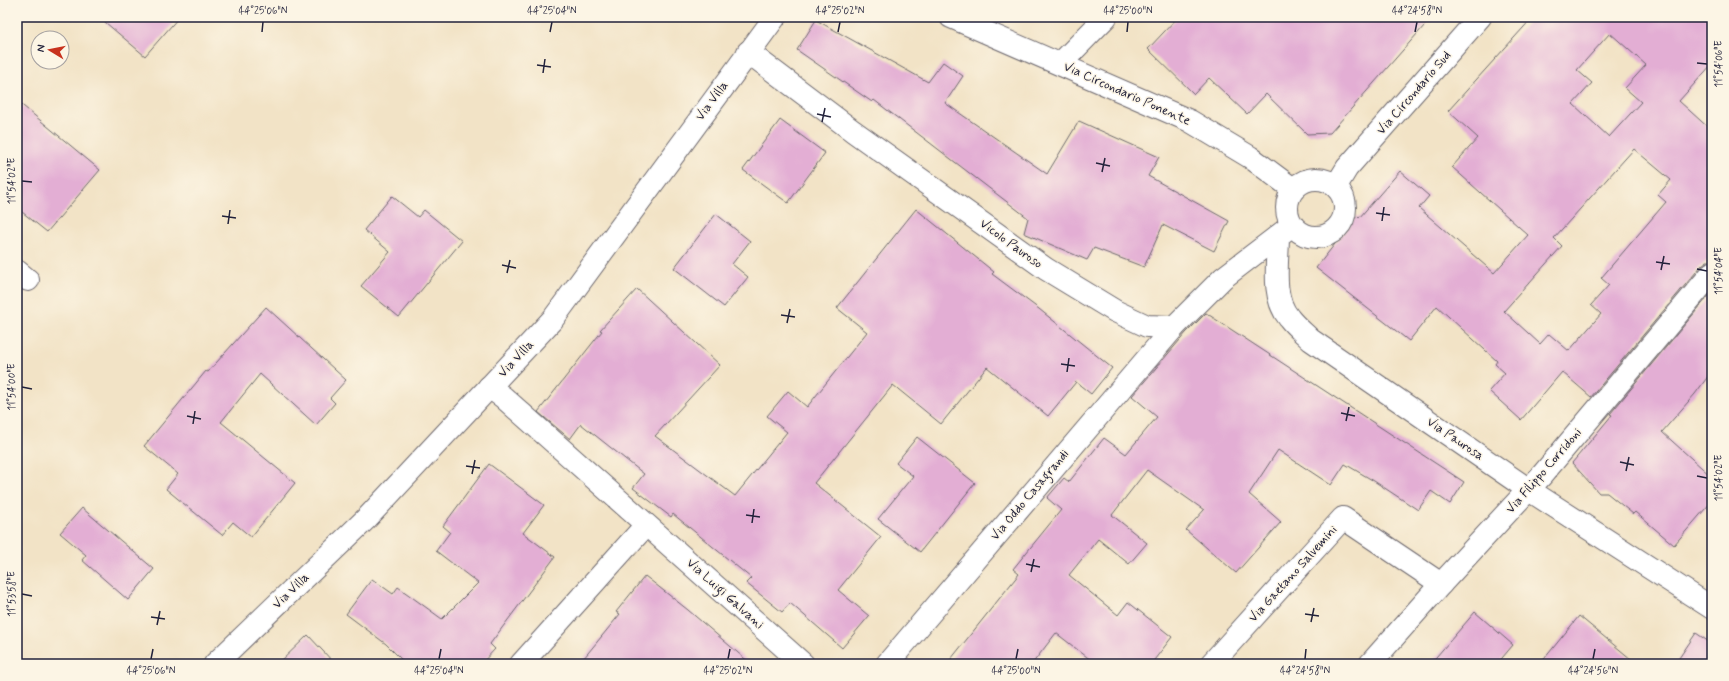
<svg xmlns="http://www.w3.org/2000/svg" width="1729" height="681" font-family="Mynerve,sans-serif">
  <style>
    .building { fill: #e3aed4; fill-rule: evenodd }
    .lines { fill: none; stroke-linecap: round; stroke-linejoin: round }
    .minor-casing { stroke: #6b666c; stroke-width: 24 }
    .tertiary-casing { stroke: #6b666c; stroke-width: 24 }
    .minor { stroke: #fff; stroke-width: 22 }
    .tertiary { stroke: #fff; stroke-width: 22 }
    .ticks { fill: none; stroke: #22223b; stroke-width: 1.5 }
    .labels { text-anchor: middle; dominant-baseline: central; stroke-width: 3; stroke-linejoin: round; paint-order: stroke }
    .street-label { font-size: 13px; fill: #22223b; stroke: #fcf5e5 }
    .neatline { fill: none; stroke: #22223b; stroke-width: 1.5 }
    .ticks-label { font-size: 10px; text-anchor: middle; fill: #22223b }
  </style>
  <rect width="100%" height="100%" fill="#fcf5e5"/>
  <filter id="ink" filterUnits="userSpaceOnUse"><feTurbulence type="fractalNoise" baseFrequency=".025" numOctaves="2"/><feDisplacementMap in="SourceGraphic" scale="8" xChannelSelector="R" yChannelSelector="G"/><feConvolveMatrix kernelMatrix="1 2 1 2 8 2 1 2 1" color-interpolation-filters="sRGB"/></filter>
  <filter id="wash" filterUnits="userSpaceOnUse"><feTurbulence type="fractalNoise" baseFrequency=".012" numOctaves="4" result="noise"/><feDisplacementMap in="SourceGraphic" scale="16" xChannelSelector="R" yChannelSelector="G"/><feGaussianBlur stdDeviation="0.9" result="paint"/><feColorMatrix in="noise" values="0 0 0 0 0 0 0 0 0 0 0 0 0 0 0 0 0 1.4 0 .05"/><feComposite in="paint" operator="in"/></filter>
  <g filter="url(#wash)">
    <rect width="100%" height="100%" fill="#f2e3c6"/>
    <g id="blocks">
      <g class="building">
        <path d="M99 17H179L145 56Z"/>
        <path d="M1178 17H1432L1330 133 1307 134 1266 94 1247 114 1209 78 1194 94 1148 49Z"/>
        <path d="M1533 17H1712V64L1679 101 1712 131V261H1707L1702 265 1591 397 1562 372 1521 420 1489 391 1505 373 1495 364 1497 361 1437 306 1409 341 1316 268 1357 216 1359 218 1400 171 1429 196 1419 208 1494 273 1528 235 1452 167 1478 138 1448 111ZM1610 33 1646 65 1625 88 1641 102 1609 137 1573 104 1592 83 1577 70ZM1634 149 1671 180 1658 195 1666 202 1601 278 1609 285 1591 305 1601 314 1569 351 1549 334 1540 344 1504 311 1562 246 1554 238Z"/>
        <path d="M816 20 928 82 943 62 963 76 945 103 1047 174 1079 121 1159 157 1148 176 1229 221 1214 251 1163 225 1144 267 1094 248 1087 260 1024 233 1028 218 874 100 872 102 797 50Z"/>
        <path d="M17 101 100 170 47 232 17 208Z"/>
        <path d="M780 120 825 153 788 203 743 170Z"/>
        <path d="M392 196 418 217 424 210 462 241 399 317 361 286 390 252 364 230Z"/>
        <path d="M916 209 994 272 992 274 1039 309 1112 368 1091 394 1076 382 1048 416 987 367 941 424 893 385 814 483 881 537 838 590 869 616 842 648 790 603 782 612 746 583 751 578 673 514 671 517 633 488 644 474 581 424 570 439 538 412 602 331 600 330 637 289 720 365 655 436 735 496 787 432 767 416 788 391 807 407 867 332 837 308Z"/>
        <path d="M716 214 750 241 732 264 748 277 724 307 674 268Z"/>
        <path d="M1712 292V371L1695 394 1662 432 1712 477V501L1674 545 1635 512 1633 514 1607 493H1599L1572 463 1612 415 1610 414Z"/>
        <path d="M266 307 346 380 330 398 335 403 316 425 260 374 221 422 295 483 251 537 233 522 222 535 166 489 178 474 144 446 206 371 208 372Z"/>
        <path d="M1206 313 1464 482 1450 504 1431 491 1418 510 1374 481 1345 464 1331 485 1278 450 1249 494 1281 522 1236 573 1186 530 1204 510 1147 470 1112 515 1147 543 1129 564 1098 539 1069 575 1118 615 1128 602 1172 637 1151 664H1096L1056 633 1032 664H947L1019 574 1013 569 1061 510 1047 498 1064 478 1069 482 1104 438 1126 454 1157 417 1132 396 1186 333Z"/>
        <path d="M917 437 975 483 920 552 878 519 913 476 896 463Z"/>
        <path d="M489 464 544 505 523 533 555 557 490 644 495 649 481 664H406L386 644 346 614 372 579 393 594 398 587 442 619 478 583 436 551 450 532 443 526Z"/>
        <path d="M82 508 154 569 128 600 82 560 86 555 60 533Z"/>
        <path d="M645 576 688 610 751 664H579L620 614 616 612Z"/>
        <path d="M1475 612 1513 645 1497 664H1430Z"/>
        <path d="M1579 616 1637 664H1540Z"/>
        <path d="M1696 633 1712 644V664H1675Z"/>
        <path d="M308 635 335 664H278Z"/>
      </g>
    </g>
  </g>
  <g filter="url(#ink)">
    <use href="#blocks" fill-opacity="0" stroke="#6b666c" stroke-width="1"/>
    <g class="lines">
      <defs>
        <g id="minor">
          <path d="M748 52 853 131 1046 269 1115 311 1147 326 1174 327 1223 278 1278 236"/>
          <path d="M1060 64 1106 17"/>
          <path d="M1292 225 1278 236C1278 262 1271 297 1289 318 1295 326 1304 333 1311 340L1529 490 1712 608"/>
          <path d="M17 271 28 280"/>
          <path d="M489 387 503 397 803 664"/>
          <path d="M521 664 646 525"/>
          <path d="M887 664 1174 327"/>
          <path d="M1211 664 1343 518 1441 584"/>
          <path d="M1370 664 1441 584 1542 475 1712 273"/>
        </g>
        <g id="tertiary">
          <path d="M951 17 1190 121 1250 157 1293 189"/>
          <circle cx="1316" cy="208" r="29"/>
          <path d="M1336 186 1347 168 1480 17"/>
          <path d="M215 664 367 518 553 319 775 17"/>
        </g>
      </defs>
      <use href="#minor" class="minor-casing"/>
      <use href="#tertiary" class="tertiary-casing"/>
      <use href="#minor" class="minor"/>
      <use href="#tertiary" class="tertiary"/>
    </g>
  </g>
  <path class="ticks" d="M262 32 263 22M550 32 552 22M838 32 840 22M1127 32 1128 22M1415 32 1417 22M1697 63 1707 64M537 65 551 67M543 73 545 59M817 114 831 117M822 122 825 108M1096 163 1110 166M1102 172 1105 158M22 181 32 182M1376 213 1390 215M222 216 236 218M1382 221 1384 207M228 224 230 210M1656 262 1670 264M502 265 516 268M1697 269 1707 271M1661 270 1664 256M507 273 510 260M781 315 795 317M787 323 790 309M1061 364 1075 366M1067 372 1069 358M22 387 32 389M1341 413 1355 416M187 416 201 419M1346 421 1349 407M193 424 195 411M1620 462 1634 465M466 466 480 468M1626 471 1629 457M472 474 475 460M1697 476 1707 478M746 515 760 517M752 523 754 509M1026 564 1040 567M1031 572 1034 559M22 594 32 596M1305 614 1319 616M151 617 165 619M1311 622 1314 608M157 625 160 611M151 659 153 649M439 659 441 649M728 659 730 649M1016 659 1018 649M1305 659 1306 649M1593 659 1595 649"/>
  <g class="labels">
    <g class="street-label">
      <text transform="translate(1414 93) rotate(-49)">Via Circondario Sud</text>
      <text transform="translate(1127 94) rotate(24)">Via Circondario Ponente</text>
      <text transform="translate(712 101) rotate(-54)">Via Villa</text>
      <text transform="translate(1011 244) rotate(36)">Vicolo Pauroso</text>
      <text transform="translate(516 359) rotate(-47)">Via Villa</text>
      <text transform="translate(1455 439) rotate(34)">Via Paurosa</text>
      <text transform="translate(1544 471) rotate(-49)">Via Filippo Corridoni</text>
      <text transform="translate(1030 495) rotate(-50)">Via Oddo Casagrandi</text>
      <text transform="translate(1293 574) rotate(-48)">Via Gaetano Salvemini</text>
      <text transform="translate(291 591) rotate(-44)">Via Villa</text>
      <text transform="translate(725 594) rotate(42)">Via Luigi Galvani</text>
    </g>
  </g>
  <rect width="1729" height="681" fill="none" stroke="#fcf5e5" stroke-width="44"/>
  <g transform="translate(50 50) rotate(280)"><circle r="19" fill="#fcf5e5" stroke="#a5a1a1"/>
  <path d="M0-3L7 15L0 10L-7 15Z" fill="#c8321e"/>
  <text y="-6" font-size="11" font-weight="bold" text-anchor="middle" fill="#22223b">N</text>
  </g>
  <rect x="22" y="22" width="1685" height="637" class="neatline"/>
  <g class="ticks-label">
    <text x="263" y="14">44°25'06"N</text>
    <text x="552" y="14">44°25'04"N</text>
    <text x="840" y="14">44°25'02"N</text>
    <text x="1128" y="14">44°25'00"N</text>
    <text x="1417" y="14">44°24'58"N</text>
    <text transform="translate(1718 64) rotate(-90)" y="4">11°54'06"E</text>
    <text transform="translate(11 181) rotate(-90)" y="4">11°54'02"E</text>
    <text transform="translate(1718 271) rotate(-90)" y="4">11°54'04"E</text>
    <text transform="translate(11 387) rotate(-90)" y="4">11°54'00"E</text>
    <text transform="translate(1718 478) rotate(-90)" y="4">11°54'02"E</text>
    <text transform="translate(11 594) rotate(-90)" y="4">11°53'58"E</text>
    <text x="151" y="674">44°25'06"N</text>
    <text x="439" y="674">44°25'04"N</text>
    <text x="728" y="674">44°25'02"N</text>
    <text x="1016" y="674">44°25'00"N</text>
    <text x="1305" y="674">44°24'58"N</text>
    <text x="1593" y="674">44°24'56"N</text>
  </g>
</svg>
